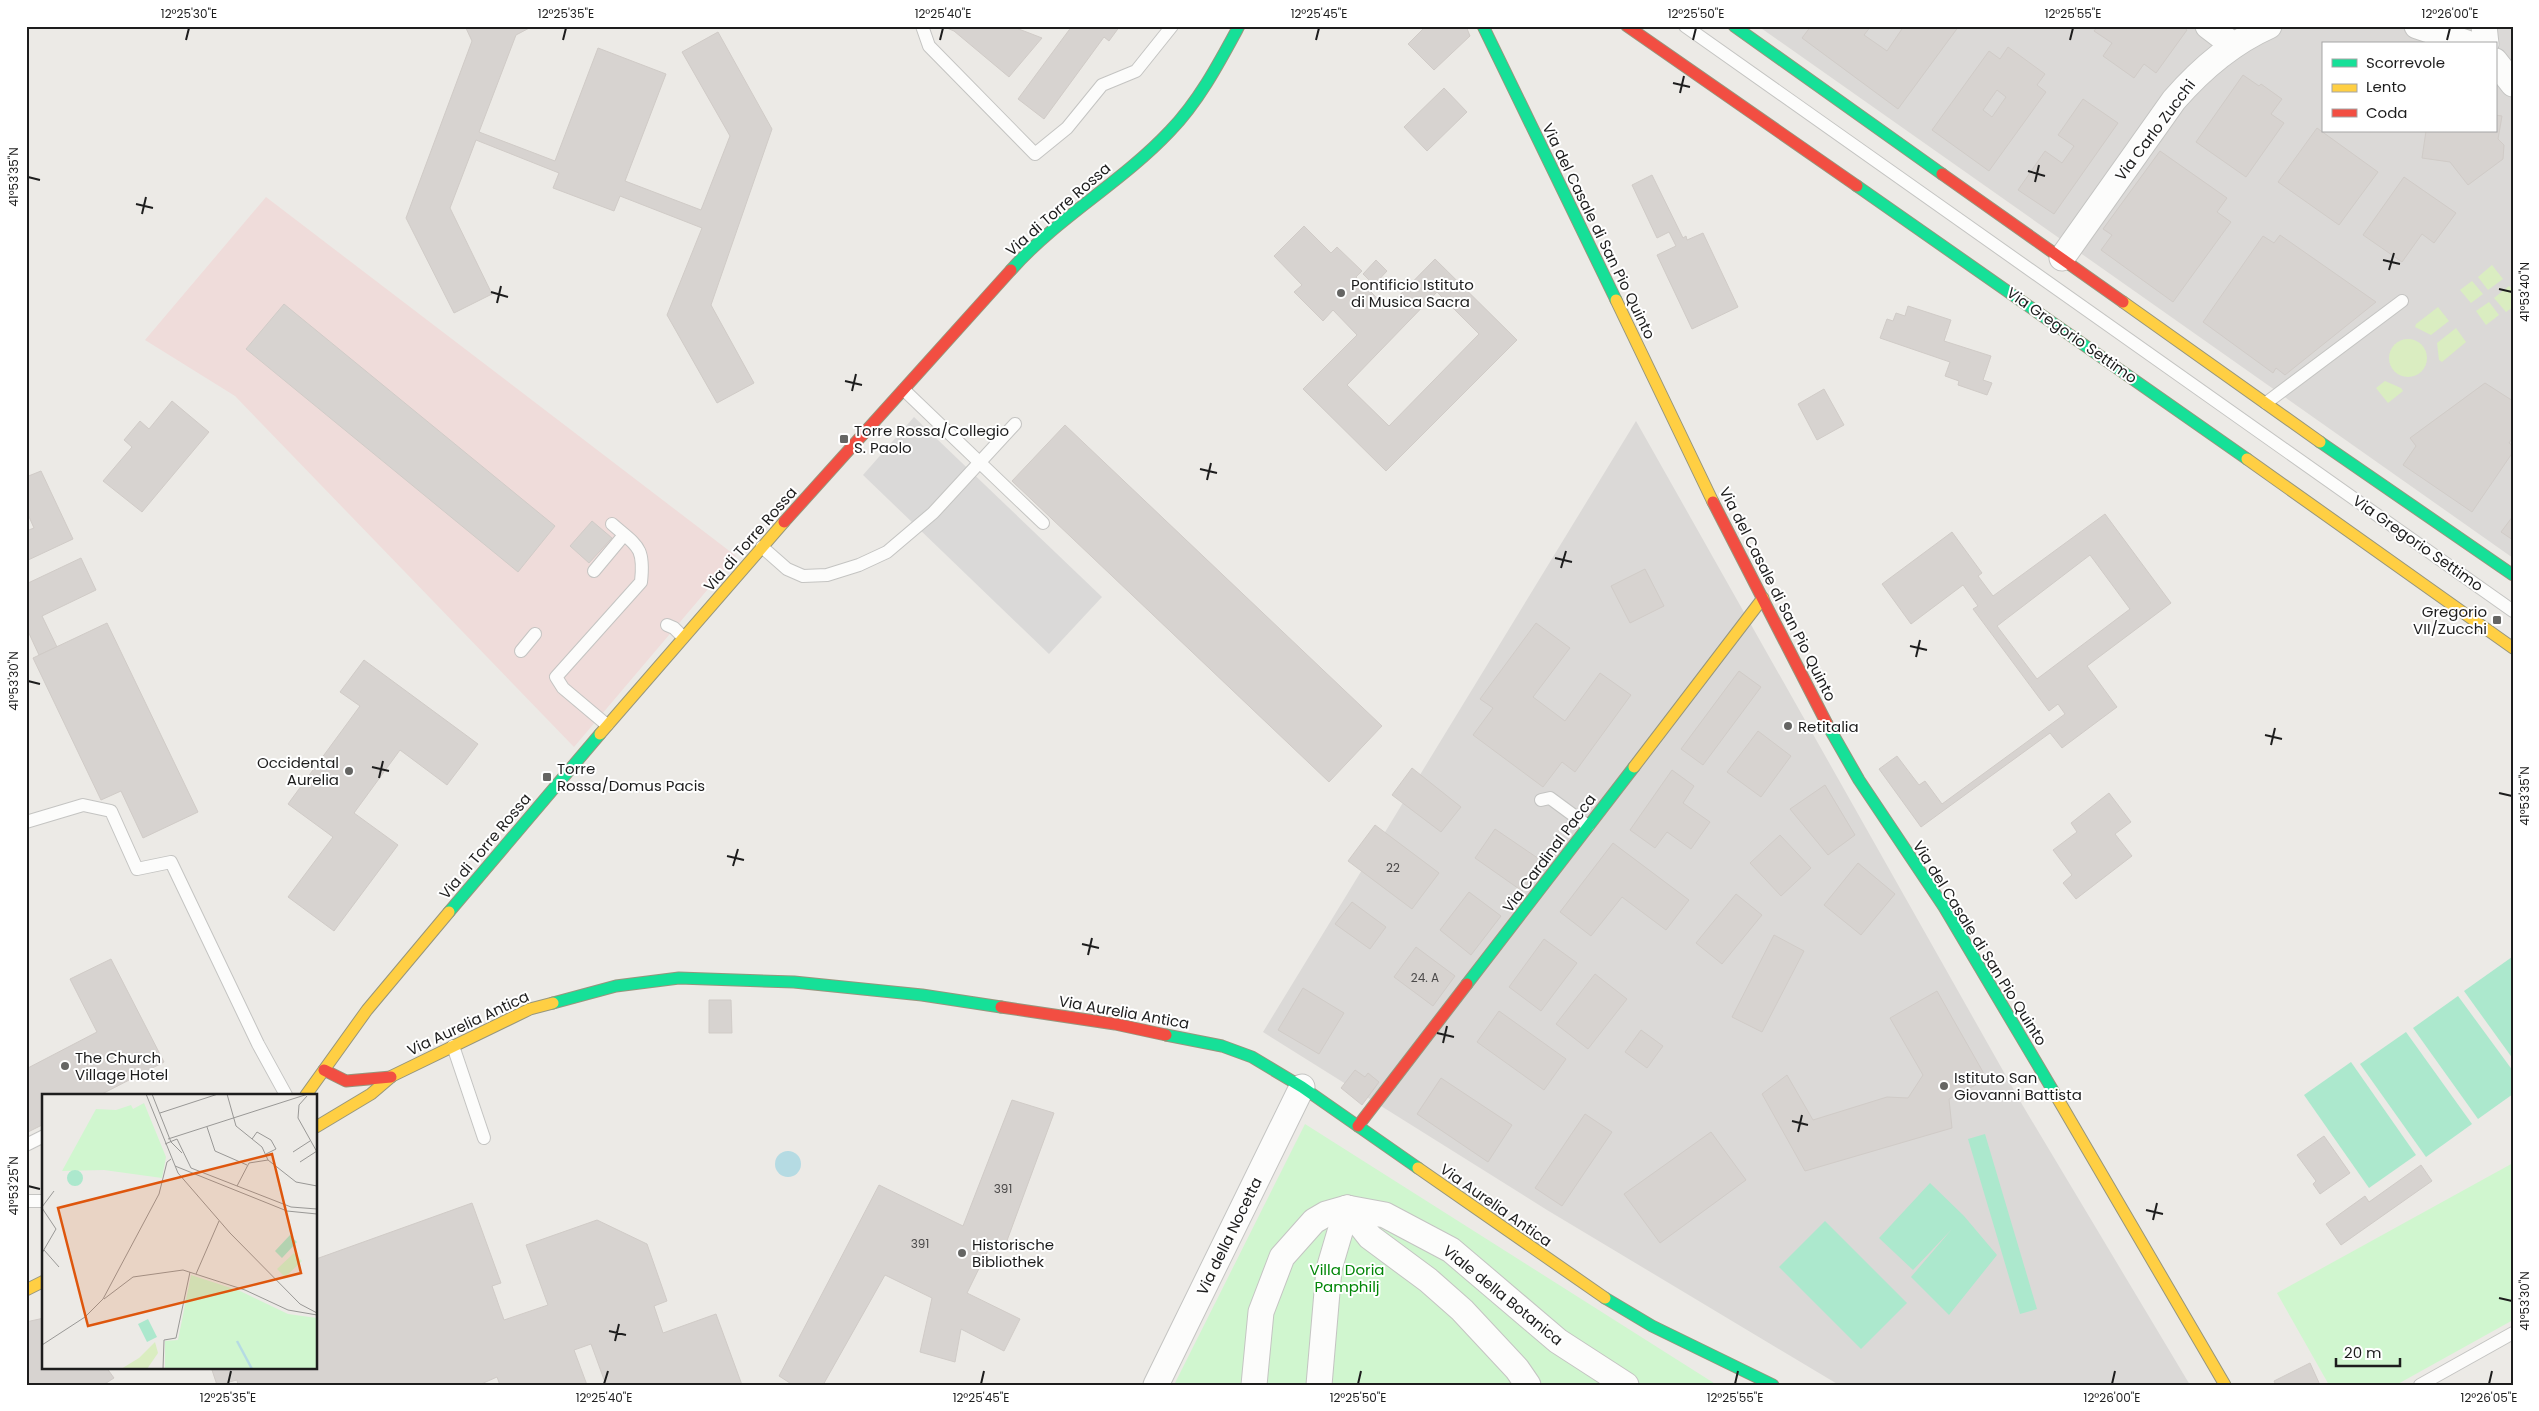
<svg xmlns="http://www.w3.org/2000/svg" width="2539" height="1411" font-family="Poppins,sans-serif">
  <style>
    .residential { fill: #dbd9d7; fill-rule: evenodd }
    .commercial { fill: #efdcda }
    .grass { fill: #daedc1 }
    .park { fill: #d0f6cf }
    .pitch { fill: #ace8cd }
    .parking { fill: #dad9d8 }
    .water { fill: #b5dbe3 }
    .building { fill: #d7d3d0; stroke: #d0cbc7; fill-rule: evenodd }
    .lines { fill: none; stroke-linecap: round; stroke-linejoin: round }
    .lane-casing { stroke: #c4c4c2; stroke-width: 14 }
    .street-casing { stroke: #c4c4c2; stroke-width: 27 }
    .fast-casing { stroke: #96967d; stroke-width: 13 }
    .slow-casing { stroke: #96967d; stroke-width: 13 }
    .jam-casing { stroke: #96967d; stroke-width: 13 }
    .lane { stroke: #fcfcfb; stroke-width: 12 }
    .street { stroke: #fcfcfb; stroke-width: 25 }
    .fast { stroke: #16e098; stroke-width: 11 }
    .slow { stroke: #ffcf43; stroke-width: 11 }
    .jam { stroke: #f24e42; stroke-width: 11 }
    .ticks { fill: none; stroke: #1d1d1d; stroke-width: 2 }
    .poi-dot { fill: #656563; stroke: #fff; stroke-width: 2 }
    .labels { text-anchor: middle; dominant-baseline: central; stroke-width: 4; stroke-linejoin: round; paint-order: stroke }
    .number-label { font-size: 12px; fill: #4c4a4a }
    .street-label { font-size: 15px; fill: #1d1d1d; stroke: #fff }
    .poi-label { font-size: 15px; fill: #1d1d1d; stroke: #fff; text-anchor: start }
    .park-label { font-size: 15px; fill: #018607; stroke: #fff }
    .inset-river { fill: none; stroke: #b5dbe3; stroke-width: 2.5 }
    .inset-road { fill: none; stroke: #999896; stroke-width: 1 }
    .view { fill: #de560d; fill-opacity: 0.15; stroke: #de560d; stroke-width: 2.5 }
    .inset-edge { fill: none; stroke: #1d1d1d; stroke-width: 2.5 }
    .neatline { fill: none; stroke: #1d1d1d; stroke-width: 2 }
    .ticks-label { font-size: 12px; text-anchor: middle; fill: #1d1d1d }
  </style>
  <rect width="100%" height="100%" fill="#eceae6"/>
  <g class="residential">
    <path d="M1758 26H2513V558L2123 283ZM2323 44H2495V131H2323Z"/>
    <path d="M1636 421 2023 1106 2190 1385H1839L1547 1210 1263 1032Z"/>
  </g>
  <path class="commercial" d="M266 197 736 556 574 747 235 396 145 340Z"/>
  <g class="grass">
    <path d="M2492 265 2503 279 2488 290 2478 277Z"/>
    <path d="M2472 281 2483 294 2471 303 2460 290Z"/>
    <path d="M2509 286 2513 291V307L2506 312 2494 298Z"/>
    <path d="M2489 302 2499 315 2486 325 2476 311Z"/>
    <path d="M2438 307 2449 321 2431 335 2415 327 2416 324Z"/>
    <path d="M2456 328 2466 342 2442 362 2439 360 2437 343Z"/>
    <circle cx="2408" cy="358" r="19"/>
    <path d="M2385 381 2401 388 2403 391 2388 403 2376 388Z"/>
  </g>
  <g class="park">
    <path d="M1305 1124 1717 1385H1174Z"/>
    <path d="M2513 1163V1320L2396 1385H2329L2277 1293Z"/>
  </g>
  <g class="pitch">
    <path d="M2512 957 2513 958V1059L2464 991Z"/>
    <path d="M2458 996 2513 1071V1094L2478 1119 2413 1028Z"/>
    <path d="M2406 1032 2472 1124 2426 1157 2360 1064Z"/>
    <path d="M2351 1062 2416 1155 2369 1188 2304 1095Z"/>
    <path d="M1985 1134 2037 1309 2020 1314 1968 1139Z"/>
    <path d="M1930 1183 1964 1216 1997 1255 1949 1315 1911 1277 1952 1229 1913 1270 1879 1238Z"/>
    <path d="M1825 1221 1907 1303 1861 1349 1779 1267Z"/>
  </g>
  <path class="parking" d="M914 417 1102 597 1049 654 863 475Z"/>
  <circle class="water" cx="788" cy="1164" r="13"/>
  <g class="building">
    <path d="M465 26H533L516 35 479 132 555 161 598 48 666 74 625 181 701 210 730 136 682 52 718 32 772 129 711 305 754 383 717 403 667 315 702 228 620 196 614 211 553 188 559 173 476 140 450 208 492 294 454 313 406 218 472 41Z"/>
    <path d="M942 26H1011L1042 38 1009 77 954 31Z"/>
    <path d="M1072 26H1120L1109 41 1104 37 1044 119 1018 99Z"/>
    <path d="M1426 26H1466L1470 36 1434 70 1408 44Z"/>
    <path d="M1811 26H1871L1864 35 1887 51 1904 26H1959L1898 109 1802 38Z"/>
    <path d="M2098 26H2182L2187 30 2156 73 2144 64 2134 78 2103 56 2112 43 2094 31Z"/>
    <path d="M2008 47 2045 74 2037 85 2046 92 1989 171 1932 130 1989 51 2000 59ZM1997 90 2006 97 1992 117 1983 110Z"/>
    <path d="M2243 75 2259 86 2261 84 2282 99 2271 114 2284 123 2246 177 2196 142Z"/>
    <path d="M1444 88 1467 112 1427 151 1404 127Z"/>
    <path d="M2083 99 2118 123 2054 214 2018 190 2045 151 2062 163 2074 146 2058 135Z"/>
    <path d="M2495 115 2502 116 2498 139 2504 145 2503 159 2468 185 2450 162 2422 158 2426 131H2495Z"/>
    <path d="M2317 128 2378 172 2339 225 2278 182Z"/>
    <path d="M2160 151 2227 198 2217 212 2231 222 2173 302 2101 250 2112 235 2103 229Z"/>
    <path d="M1652 175 1683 238 1686 236 1687 240 1703 233 1738 307 1692 329 1657 255 1676 246 1669 232 1657 238 1632 185Z"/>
    <path d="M2404 177 2456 213 2434 243 2422 234 2402 262 2363 235Z"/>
    <path d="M1304 226 1331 253 1337 247 1362 271 1356 277 1387 308 1435 259 1517 340 1386 471 1303 389 1357 335 1333 310 1323 321 1294 292 1302 285 1274 256ZM1437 292 1479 334 1389 426 1347 385Z"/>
    <path d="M2280 235 2376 302 2285 375 2276 368 2273 373 2203 322 2263 236 2274 243Z"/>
    <path d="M1376 260 1387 271 1374 285 1363 274Z"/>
    <path d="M284 304 555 526 518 572 246 349Z"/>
    <path d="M1908 306 1951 320 1944 341 1991 356 1983 380 1992 383 1987 395 1958 385 1959 381 1945 376 1950 362 1880 338 1887 319 1893 321 1896 313 1905 316Z"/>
    <path d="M2485 383 2513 401V437L2509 443 2513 446V452L2472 512 2403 465 2416 446 2410 438Z"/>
    <path d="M1824 389 1844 425 1817 440 1798 404Z"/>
    <path d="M172 401 209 432 142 512 103 481 132 447 124 440 140 421 149 429Z"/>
    <path d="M1065 425 1382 726 1329 782 1012 481Z"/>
    <path d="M41 471 73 539 26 561V531L34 528 26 510V477Z"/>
    <path d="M2105 514 2171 603 2087 666 2117 707 2062 748 2050 733 1921 827 1879 769 1897 756 1919 785 1925 781 1942 804 2065 714 2058 704 2049 711 1973 609 1978 606 1963 585 1911 624 1882 584 1952 532 1982 573 1978 576 1993 596ZM2090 555 2130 609 2037 679 1997 626Z"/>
    <path d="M2513 516V540L2501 532Z"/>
    <path d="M592 521 612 538 589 563 570 546Z"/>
    <path d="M81 558 96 590 42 616 57 647 39 655 26 627V584Z"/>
    <path d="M1645 569 1664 606 1630 623 1611 586Z"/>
    <path d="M107 623 198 812 143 838 121 791 101 800 33 658Z"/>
    <path d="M1536 623 1570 648 1533 697 1565 721 1600 673 1631 695 1575 772 1562 762 1543 787 1473 735 1493 708 1480 699Z"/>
    <path d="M364 660 478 744 447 785 400 750 354 813 398 845 334 931 288 897 333 837 288 804 360 706 340 692Z"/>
    <path d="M1739 671 1761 687 1703 765 1681 749Z"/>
    <path d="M1758 731 1791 756 1761 797 1727 772Z"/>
    <path d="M1412 768 1461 807 1441 832 1392 795Z"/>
    <path d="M1672 770 1694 786 1683 803 1710 822 1691 849 1667 832 1655 848 1630 830Z"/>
    <path d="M1825 785 1855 835 1828 855 1790 809Z"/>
    <path d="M2109 793 2131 822 2115 834 2132 856 2076 899 2063 883 2072 875 2053 850 2077 832 2071 823Z"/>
    <path d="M1375 825 1439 873 1412 909 1348 861Z"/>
    <path d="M1495 829 1542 861 1522 891 1475 858Z"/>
    <path d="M1780 835 1811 868 1781 896 1750 863Z"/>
    <path d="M1613 843 1689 900 1666 930 1622 897 1591 936 1560 912Z"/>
    <path d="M1858 863 1895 894 1861 935 1824 905Z"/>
    <path d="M1469 892 1501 916 1471 955 1440 930Z"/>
    <path d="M1736 894 1762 915 1722 964 1696 943Z"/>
    <path d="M1352 902 1386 927 1370 949 1335 924Z"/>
    <path d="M1774 935 1804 951 1762 1032 1732 1017Z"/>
    <path d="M1544 939 1577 963 1541 1011 1509 987Z"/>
    <path d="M1416 947 1455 976 1433 1006 1394 977Z"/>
    <path d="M111 959 164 1062 100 1095H44V1124L26 1133V1069L97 1032 70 979Z"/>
    <path d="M1595 974 1627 999 1588 1049 1556 1024Z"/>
    <path d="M1303 988 1344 1013 1319 1054 1278 1030Z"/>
    <path d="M1937 991 1987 1079 1949 1099 1952 1128 1805 1171 1762 1094 1787 1075 1813 1120 1887 1097 1908 1098 1923 1075 1890 1018Z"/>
    <path d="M709 1000H731L732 1033H709Z"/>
    <path d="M1499 1011 1566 1059 1544 1090 1477 1042Z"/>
    <path d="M1641 1030 1663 1046 1647 1068 1625 1052Z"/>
    <path d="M1355 1070 1365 1077 1368 1073 1379 1082 1362 1105 1341 1088Z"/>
    <path d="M1441 1078 1512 1125 1488 1162 1417 1114Z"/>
    <path d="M1012 1100 1054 1113 1005 1246 993 1240 967 1293 1020 1319 1004 1351 961 1329 955 1362 920 1352 932 1298 885 1275 823 1385H793L779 1376 879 1185 963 1226Z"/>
    <path d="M1585 1114 1612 1132 1562 1206 1535 1188Z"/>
    <path d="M1711 1132 1746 1180 1660 1243 1624 1194Z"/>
    <path d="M2324 1136 2350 1173 2320 1194 2313 1184 2316 1181 2297 1155Z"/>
    <path d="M2421 1165 2432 1181 2341 1245 2326 1224 2365 1196 2369 1202Z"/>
    <path d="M472 1203 501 1283 492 1286 504 1320 548 1305 526 1245 597 1220 647 1244 667 1301 654 1306 663 1333 716 1314 742 1385H606L591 1344 574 1350 587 1385H500L497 1377 479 1385H238L237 1380 217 1385 211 1367H316V1259Z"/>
    <path d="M44 1318V1367H106L114 1378 103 1385H26V1322Z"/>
    <path d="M2310 1363 2320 1385H2276L2274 1381Z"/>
  </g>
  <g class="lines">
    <defs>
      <g id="lane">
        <path d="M922 26 929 46 1035 154 1067 128 1102 85 1136 71 1172 26"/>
        <path d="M1685 26 2513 611"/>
        <path d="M904 390 1043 523"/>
        <path d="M2266 403 2402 301"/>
        <path d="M762 547 787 569 803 576 827 575 859 565 887 552 933 513 1015 424"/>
        <path d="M594 571 624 535"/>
        <path d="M667 625 674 628 683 637"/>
        <path d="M521 651 535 634"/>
        <path d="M607 725 563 688 556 677 641 582C645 546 637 546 612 524"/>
        <path d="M1541 800 1550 798 1588 826"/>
        <path d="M26 822 83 805 111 811 137 869 171 862 258 1044 286 1095"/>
        <path d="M453 1046 484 1138"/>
        <path d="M26 1145 44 1136"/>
        <path d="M26 1201H44"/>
        <path d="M2420 1385 2513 1333"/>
      </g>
      <g id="street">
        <path d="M2208 26 2233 45"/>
        <path d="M2417 26 2470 44"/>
        <path d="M2484 26 2486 44"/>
        <path d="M2495 61 2513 84"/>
        <path d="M2062 258 2174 100C2201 69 2231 43 2269 26"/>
        <path d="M1347 1208 1370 1237 1428 1280 1462 1310 1517 1369 1528 1385"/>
        <path d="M1156 1385 1302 1087"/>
        <path d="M1254 1385 1261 1312 1282 1257 1314 1221 1326 1214 1347 1208 1385 1215 1451 1250 1558 1341 1626 1385"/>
        <path d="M1319 1385 1329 1269 1347 1208"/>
      </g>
      <g id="fast">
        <path d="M1483 26 1616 300"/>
        <path d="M1734 26 1942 174"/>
        <path d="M1857 186 2247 459"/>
        <path d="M1011 270C1058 217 1121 183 1170 131 1199 101 1219 63 1239 26"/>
        <path d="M2320 442 2513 575"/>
        <path d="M1827 724 1859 780 1944 907 2055 1094"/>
        <path d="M449 912 600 734"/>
        <path d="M1467 984 1634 767"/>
        <path d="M553 1003 616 986 679 978 794 982 922 995 1001 1007"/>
        <path d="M1166 1035 1222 1046 1252 1057 1302 1087 1418 1168"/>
        <path d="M1605 1298 1652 1326 1773 1385"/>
      </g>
      <g id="slow">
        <path d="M1616 300 1713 502"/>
        <path d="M2123 302 2320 442"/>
        <path d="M2247 459 2513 648"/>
        <path d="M600 734 784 522"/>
        <path d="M1634 767 1763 598"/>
        <path d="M2055 1094 2225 1385"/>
        <path d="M306 1095 367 1010 449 912"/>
        <path d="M316 1127 371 1094 392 1076 530 1009 553 1003"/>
        <path d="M1418 1168 1605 1298"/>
        <path d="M26 1290 44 1281"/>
      </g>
      <g id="jam">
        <path d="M1627 26 1857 186"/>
        <path d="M1942 174 2123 302"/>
        <path d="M1713 502 1827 724"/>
        <path d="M784 522 1011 270"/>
        <path d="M1001 1007 1115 1024 1166 1035"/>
        <path d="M324 1070 346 1081 391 1077"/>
        <path d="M1358 1126 1467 984"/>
      </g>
    </defs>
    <use href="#lane" class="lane-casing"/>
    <use href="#street" class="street-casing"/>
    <use href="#fast" class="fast-casing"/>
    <use href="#slow" class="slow-casing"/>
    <use href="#jam" class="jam-casing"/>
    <use href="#lane" class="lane"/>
    <use href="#street" class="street"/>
    <use href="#fast" class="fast"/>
    <use href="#slow" class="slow"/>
    <use href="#jam" class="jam"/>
  </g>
  <path class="ticks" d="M186 40 189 28M563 40 566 28M940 40 943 28M1316 40 1319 28M1693 40 1696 28M2070 40 2073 28M2447 40 2450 28M1673 83 1690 87M1680 93 1684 76M2028 171 2045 176M28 177 40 180M2035 182 2039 165M136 204 153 208M142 214 146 197M2383 260 2400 264M2389 270 2394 253M2499 289 2512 292M491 292 508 297M497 303 501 286M845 381 862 385M852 391 856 374M1200 469 1217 473M1207 480 1211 463M1555 558 1572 562M1561 568 1566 551M1910 646 1927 650M1916 657 1920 640M28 681 40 684M2265 735 2282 739M2271 745 2275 728M372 767 389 771M379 778 383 761M2499 793 2512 796M727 856 744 860M733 866 738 849M1082 944 1099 948M1088 955 1092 938M1437 1033 1454 1037M1443 1043 1447 1026M1792 1121 1808 1125M1798 1132 1802 1115M28 1186 40 1189M2146 1210 2163 1214M2153 1220 2157 1203M2499 1298 2512 1301M609 1331 626 1335M615 1341 619 1324M228 1384 231 1371M604 1384 608 1371M981 1384 984 1371M1358 1384 1361 1371M1735 1384 1738 1371M2112 1384 2115 1371M2489 1384 2492 1371"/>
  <g class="poi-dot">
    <circle cx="1341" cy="293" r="5"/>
    <rect x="839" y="434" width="10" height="10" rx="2.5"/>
    <rect x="2492" y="615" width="10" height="10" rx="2.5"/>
    <circle cx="1788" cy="726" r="5"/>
    <circle cx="349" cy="771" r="5"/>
    <rect x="542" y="772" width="10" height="10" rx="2.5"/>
    <circle cx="65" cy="1066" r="5"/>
    <circle cx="1944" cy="1086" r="5"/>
    <circle cx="962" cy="1253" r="5"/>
  </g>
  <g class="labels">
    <g class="number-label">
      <text x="1393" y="867">22</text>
      <text x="1425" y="977">24. A</text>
      <text x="1003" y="1188">391</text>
      <text x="920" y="1243">391</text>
    </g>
    <g class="street-label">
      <text transform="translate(2155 130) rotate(-53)">Via Carlo Zucchi</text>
      <text transform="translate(1058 209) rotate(-41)">Via di Torre Rossa</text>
      <text transform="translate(1599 231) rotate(64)">Via del Casale di San Pio Quinto</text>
      <text transform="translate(2072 335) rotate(35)">Via Gregorio Settimo</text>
      <text transform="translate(750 539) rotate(-49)">Via di Torre Rossa</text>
      <text transform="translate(2418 543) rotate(35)">Via Gregorio Settimo</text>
      <text transform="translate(1778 594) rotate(63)">Via del Casale di San Pio Quinto</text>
      <text transform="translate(485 846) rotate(-50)">Via di Torre Rossa</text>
      <text transform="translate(1549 853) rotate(-53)">Via Cardinal Pacca</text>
      <text transform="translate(1980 943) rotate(58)">Via del Casale di San Pio Quinto</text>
      <text transform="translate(1124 1012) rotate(10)">Via Aurelia Antica</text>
      <text transform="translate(468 1023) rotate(-25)">Via Aurelia Antica</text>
      <text transform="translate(1496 1205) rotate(35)">Via Aurelia Antica</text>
      <text transform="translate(1229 1236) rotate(-64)">Via della Nocetta</text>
      <text transform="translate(1503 1295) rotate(39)">Viale della Botanica</text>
    </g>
    <g class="poi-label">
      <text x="1351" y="284">Pontificio Istituto<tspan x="1351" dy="17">di Musica Sacra</tspan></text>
      <text x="854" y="430">Torre Rossa/Collegio<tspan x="854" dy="17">S. Paolo</tspan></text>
      <text x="2487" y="611" text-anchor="end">Gregorio<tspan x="2487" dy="17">VII/Zucchi</tspan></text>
      <text x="1798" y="726">Retitalia</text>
      <text x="339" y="762" text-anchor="end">Occidental<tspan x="339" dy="17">Aurelia</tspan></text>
      <text x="557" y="768">Torre<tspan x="557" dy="17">Rossa/Domus Pacis</tspan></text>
      <text x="75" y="1057">The Church<tspan x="75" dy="17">Village Hotel</tspan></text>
      <text x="1954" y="1077">Istituto San<tspan x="1954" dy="17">Giovanni Battista</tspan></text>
      <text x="972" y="1244">Historische<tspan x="972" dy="17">Bibliothek</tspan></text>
    </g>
    <g class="park-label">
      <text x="1347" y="1269">Villa Doria<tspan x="1347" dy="17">Pamphilj</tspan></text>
    </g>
  </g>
  <g transform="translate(42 1094)">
    <rect width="275" height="275" fill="#eceae6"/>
    <path d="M113 248 116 259 105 275H79L97 264Z" fill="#daedc1"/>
    <path d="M102 9 124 63 120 84 62 76 20 77 54 15 74 16 89 11 91 15ZM252 159 260 167 243 183 235 175ZM149 181 198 197 246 220 275 224V275H123V247L136 246Z" fill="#d0f6cf"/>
    <path d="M25 84a8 8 0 1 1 16 0a8 8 0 1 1-16 0ZM248 141 255 148 240 164 233 157ZM106 225 115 243 105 248 96 230Z" fill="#ace8cd"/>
    <path class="inset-river" d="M195 247 210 275"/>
    <path class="inset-road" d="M104 0 136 79 188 139 258 210 275 219M110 0 129 48 140 59M185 0 194 32 220 53 226 66 254 88 275 92M265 2 257 11 256 24 275 58M118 19 176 0M165 33 173 57 205 71M126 45 266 0M210 45 215 38 229 46 234 55 224 60M123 50 135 45 149 74 249 113 275 115M251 58 268 47M258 68 275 57M133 72 245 117 275 120M195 92 207 69 226 66M0 113 12 97M0 114 14 135 0 159M2 156 17 173M154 180 177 127M62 205 91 183 141 176 203 196 246 216 275 221M0 251 43 223 61 205 117 100 125 68 129 65M121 275 122 246 134 244 148 178"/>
    <path class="view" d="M230 60 259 179 46 232 16 114Z"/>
    <rect width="275" height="275" class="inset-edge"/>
  </g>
  <rect width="2539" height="1411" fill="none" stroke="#ffffff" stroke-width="55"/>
  <rect x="2322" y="42" width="175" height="90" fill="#ffffff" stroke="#a5a5a5"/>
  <rect x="2332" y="59" width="25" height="8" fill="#16e098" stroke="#a5a5a5"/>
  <text x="2366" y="68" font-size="15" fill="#1d1d1d">Scorrevole</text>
  <rect x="2332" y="84" width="25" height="8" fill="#ffcf43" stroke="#a5a5a5"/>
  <text x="2366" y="92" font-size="15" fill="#1d1d1d">Lento</text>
  <rect x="2332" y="109" width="25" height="8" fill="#f24e42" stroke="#a5a5a5"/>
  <text x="2366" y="118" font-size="15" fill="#1d1d1d">Coda</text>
  <path d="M2336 1358v8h64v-8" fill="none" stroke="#1d1d1d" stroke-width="2.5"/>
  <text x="2344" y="1358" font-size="15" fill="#1d1d1d" stroke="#ffffff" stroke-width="4" paint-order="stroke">20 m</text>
  <rect x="28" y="28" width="2484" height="1356" class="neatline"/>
  <g class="ticks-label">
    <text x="189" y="18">12°25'30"E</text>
    <text x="566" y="18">12°25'35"E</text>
    <text x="943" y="18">12°25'40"E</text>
    <text x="1319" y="18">12°25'45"E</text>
    <text x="1696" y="18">12°25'50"E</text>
    <text x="2073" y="18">12°25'55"E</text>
    <text x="2450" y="18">12°26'00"E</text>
    <text transform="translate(14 177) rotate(-90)" y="4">41°53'35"N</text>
    <text transform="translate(2525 292) rotate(-90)" y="4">41°53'40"N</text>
    <text transform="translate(14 681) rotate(-90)" y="4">41°53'30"N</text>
    <text transform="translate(2525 796) rotate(-90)" y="4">41°53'35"N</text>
    <text transform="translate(14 1186) rotate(-90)" y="4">41°53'25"N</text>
    <text transform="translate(2525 1301) rotate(-90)" y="4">41°53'30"N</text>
    <text x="228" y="1402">12°25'35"E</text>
    <text x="604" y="1402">12°25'40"E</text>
    <text x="981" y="1402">12°25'45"E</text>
    <text x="1358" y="1402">12°25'50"E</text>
    <text x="1735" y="1402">12°25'55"E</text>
    <text x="2112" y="1402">12°26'00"E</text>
    <text x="2489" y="1402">12°26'05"E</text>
  </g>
</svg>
